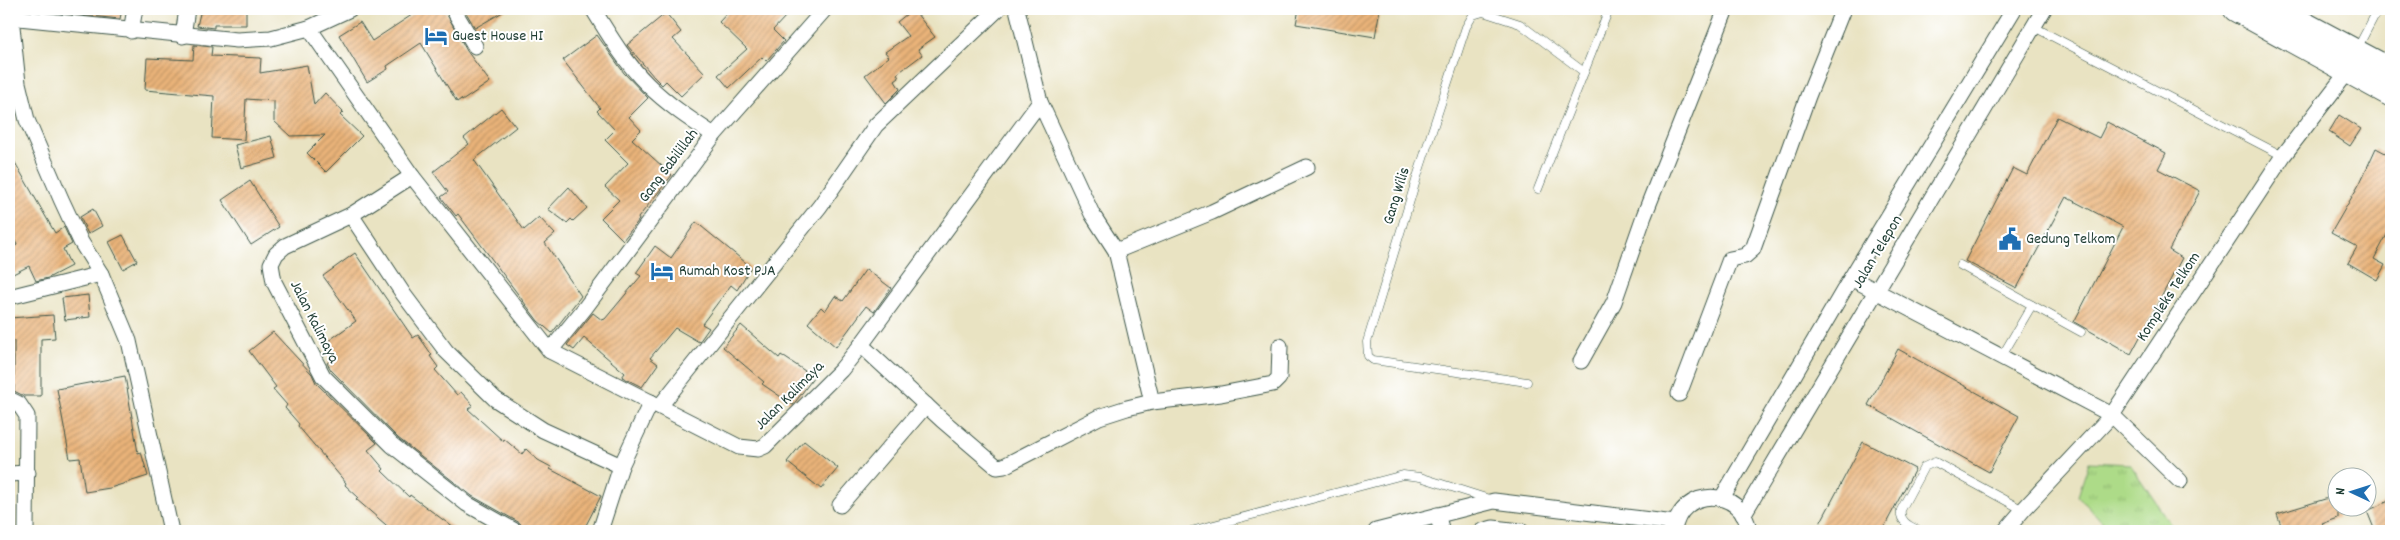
<svg xmlns="http://www.w3.org/2000/svg" width="2400" height="540" font-family="Dekko,sans-serif">
  <style>
    .grass { fill: url(#grass-tufts); stroke: #668c5e }
    .building { fill: url(#building-hatch) }
    .lines { fill: none; stroke-linecap: round; stroke-linejoin: round }
    .lane-casing { stroke: #3d5649; stroke-width: 9 }
    .street-casing { stroke: #3d5649; stroke-width: 17 }
    .primary-casing { stroke: #3d5649; stroke-width: 27 }
    .lane { stroke: #fff; stroke-width: 8 }
    .street { stroke: #fff; stroke-width: 15 }
    .primary { stroke: #fff; stroke-width: 25 }
    .labels { text-anchor: middle; dominant-baseline: central; stroke-width: 4; stroke-linejoin: round; paint-order: stroke }
    .poi-label { font-size: 16px; fill: #1f3d34; stroke: #fff; text-anchor: start }
    .street-label { font-size: 16px; fill: #1f3d34; stroke: #fff }
  </style>
  <defs>
    <pattern id="grass-tufts" width="24" height="20" patternUnits="userSpaceOnUse" patternTransform="scale(1.25)"><rect width="24" height="20" fill="#addb88"/><path d="M3 7l-1-3M5 7V3M7 7l1-3M15 17l-1-3M17 17v-4M19 17l1-3" fill="none" stroke="#94bd76"/></pattern>
    <pattern id="building-hatch" width="6" height="6" patternUnits="userSpaceOnUse" patternTransform="scale(1.25)"><rect width="6" height="6" fill="#eab379"/><path d="M-1 1l2-2M0 6l6-6M5 7l2-2" fill="none" stroke="#bd9364"/></pattern>
  </defs>
  <rect width="100%" height="100%" fill="#fff"/>
  <filter id="ink" filterUnits="userSpaceOnUse"><feTurbulence type="fractalNoise" baseFrequency=".02" numOctaves="2"/><feDisplacementMap in="SourceGraphic" scale="10" xChannelSelector="R" yChannelSelector="G"/><feConvolveMatrix kernelMatrix="1 2 1 2 8 2 1 2 1" color-interpolation-filters="sRGB"/></filter>
  <filter id="wash" filterUnits="userSpaceOnUse"><feTurbulence type="fractalNoise" baseFrequency=".0096" numOctaves="4" result="noise"/><feDisplacementMap in="SourceGraphic" scale="20" xChannelSelector="R" yChannelSelector="G"/><feGaussianBlur stdDeviation="1.12" result="paint"/><feColorMatrix in="noise" values="0 0 0 0 0 0 0 0 0 0 0 0 0 0 0 0 0 1.4 0 .05"/><feComposite in="paint" operator="in"/></filter>
  <g filter="url(#wash)">
    <rect width="100%" height="100%" fill="#e9e3c2"/>
    <path class="grass" d="M2089 462 2130 464 2175 531H2111L2078 496Z"/>
    <g id="blocks">
      <g class="building">
        <path d="M72 9H122L120 19 71 14Z"/>
        <path d="M201 9H246V25H214V28L197 26Z"/>
        <path d="M421 9H444L467 51 490 82 462 101 461 99 457 102 421 43 387 66 388 69 367 82 339 35 360 22 372 41Z"/>
        <path d="M464 9H508L475 28Z"/>
        <path d="M731 9H779L786 16 773 30 784 41 766 61 762 57 729 88 718 75 747 49 719 22Z"/>
        <path d="M913 9 935 37 918 49 922 55 897 74 899 78 895 81 900 89 886 103 865 75 889 57 885 52 908 36 897 22Z"/>
        <path d="M1299 9H1380L1375 37 1296 24Z"/>
        <path d="M666 13 681 32 673 39 705 73 681 96 666 81 662 85 654 77 627 45Z"/>
        <path d="M597 35 624 73 648 98 629 117 641 130 632 139 672 175 638 218 639 220 623 240 601 218 619 200 605 187 628 163 605 140 615 130 597 111 600 108 563 60Z"/>
        <path d="M194 45 212 47 211 56 261 58 260 73 307 65 314 105 325 93 343 112 340 115 362 136 326 172 307 153 325 135 290 136 274 121V101L246 99 244 140 212 138 214 96 145 90 147 58 193 60Z"/>
        <path d="M501 108 516 127 474 160 524 230 539 217 555 234 545 243 581 296 552 333 538 321 458 214 456 216 441 197 448 192 433 172 469 144 464 138Z"/>
        <path d="M2339 115 2361 129 2350 146 2329 132Z"/>
        <path d="M2057 117 2099 138 2107 122 2166 153 2158 169 2200 191 2169 250 2182 258 2131 354 2074 322 2123 227 2066 197 2017 288 1965 261 2013 168 2027 175Z"/>
        <path d="M271 136 277 158 241 168 235 145Z"/>
        <path d="M2376 148 2391 156V227L2374 259 2385 265 2377 280 2348 263 2357 247 2331 233 2360 183Z"/>
        <path d="M9 152 55 233 64 227 72 244 63 249 71 266 48 278 36 281 29 266 9 276V249L17 245 9 228Z"/>
        <path d="M250 181 279 227 251 245 222 200Z"/>
        <path d="M569 187 587 208 573 221 571 219 567 223 548 209Z"/>
        <path d="M93 209 102 226 88 234 80 217Z"/>
        <path d="M696 222 751 267 737 290 731 285 702 324 709 328 699 342 675 328 650 358 658 364 642 387 622 377 625 373 584 338 574 350 567 345 593 313 602 320 605 319 641 276 636 273 655 246 671 258Z"/>
        <path d="M123 235 137 261 123 269 109 242Z"/>
        <path d="M355 253 413 338 418 335 432 355 430 356 438 367 435 370 457 395 461 392 473 405 468 409 503 441 504 439 522 454 526 449 538 460 551 467 550 469 601 496 583 531H524L520 523 472 496 398 438 331 370 327 363 334 358 324 344 356 321 323 276Z"/>
        <path d="M866 269 891 288 874 312 866 306 836 347 808 323 821 307 825 311 835 296 843 301Z"/>
        <path d="M88 295 90 317 65 320 62 298Z"/>
        <path d="M53 315 55 338 41 339V396H24L14 391V340H9V318Z"/>
        <path d="M741 325 779 358 781 355 814 377 793 405 762 384 764 382 723 347Z"/>
        <path d="M273 332 312 374 316 383 377 443 368 450 384 469 382 471 409 497 410 495 458 531H393L356 499 358 497 345 485 346 483 298 426 299 424 285 408 287 405 273 389 276 387 249 351Z"/>
        <path d="M1898 349 2019 416 1989 472 1868 405Z"/>
        <path d="M125 376 138 453 141 452 148 476 110 488 85 492 80 458 70 459 57 389Z"/>
        <path d="M804 441 838 468 821 489 787 462Z"/>
        <path d="M1863 442 1915 469 1882 531H1816Z"/>
        <path d="M2338 495V518L2322 524 2325 531H2283L2277 514Z"/>
        <path d="M2391 500V531H2375L2367 511Z"/>
      </g>
    </g>
  </g>
  <g filter="url(#ink)">
    <use href="#blocks" fill-opacity="0" stroke="#3d5649" stroke-width="1"/>
    <g class="lines">
      <defs>
        <g id="lane">
          <path d="M2034 27 2283 156"/>
          <path d="M2357 49 2378 9"/>
          <path d="M1538 189 1609 9"/>
          <path d="M1960 265 2032 305 2002 356"/>
          <path d="M2032 305 2081 332"/>
          <path d="M1527 382 1373 360 1368 356 1367 342 1418 174 1466 27 1473 15 1483 12 1520 24 1584 72"/>
          <path d="M1191 531 1403 475 1420 477 1489 499"/>
          <path d="M1920 531C1910 526 1899 522 1901 510L1924 467 1935 462 2023 510"/>
        </g>
        <g id="street">
          <path d="M453 9 475 46"/>
          <path d="M593 9C609 35 625 62 647 84 667 104 691 120 714 135"/>
          <path d="M1017 9 1040 102 1092 214 1116 251 1152 402"/>
          <path d="M9 17 237 40 271 38 309 28 350 9"/>
          <path d="M11 17 18 83 27 120 61 199 81 242 101 274 129 341 171 531"/>
          <path d="M309 28 412 176 550 351 739 447 758 449 765 446 841 370 861 345 1040 102"/>
          <path d="M131 31 135 9"/>
          <path d="M183 36 187 9"/>
          <path d="M412 176 351 215 285 246 276 254 271 264 274 282 323 376 392 445 467 504 515 531"/>
          <path d="M351 215 404 295 446 351 495 399 543 430 621 466"/>
          <path d="M1116 251 1212 212 1307 167"/>
          <path d="M1851 278 2112 415 2180 481"/>
          <path d="M9 297 101 274"/>
          <path d="M861 345 942 420 997 467 1004 466 1099 417 1127 408 1152 402 1221 394 1273 384 1279 378 1280 346"/>
          <path d="M550 351 585 308 714 135 825 9"/>
          <path d="M1581 361 1614 302 1644 216 1726 9"/>
          <path d="M1679 394 1730 259 1745 256 1753 249 1808 96 1843 9"/>
          <path d="M9 399 19 404 27 416 26 531"/>
          <path d="M660 406 820 206 876 125 998 9"/>
          <path d="M9 474 28 473"/>
          <path d="M1722 498 1851 278 2014 9"/>
          <path d="M840 505 926 405"/>
          <path d="M1437 515 1442 531"/>
          <path d="M1743 515 2044 9"/>
          <path d="M600 531 621 466 651 402"/>
          <path d="M1376 531 1494 501 1675 523"/>
          <path d="M1482 531 1493 528 1521 531"/>
          <path d="M1674 531C1680 486 1743 486 1749 531"/>
          <path d="M2005 531 2023 510 2112 415 2283 156 2349 70"/>
        </g>
        <g id="primary">
          <path d="M2236 9 2391 94"/>
          <path d="M2275 9 2391 71"/>
        </g>
      </defs>
      <use href="#lane" class="lane-casing"/>
      <use href="#street" class="street-casing"/>
      <use href="#primary" class="primary-casing"/>
      <use href="#lane" class="lane"/>
      <use href="#street" class="street"/>
      <use href="#primary" class="primary"/>
    </g>
  </g>
  <defs>
    <symbol id="hotel-bare" viewBox="-9 -9 18 18"><path d="M-6-4.5h1.5V1H6V5H4.5V3h-9V5H-6ZM-4 0a1.8 1.8 0 1 1 3.6 0ZM.5 0V-2.5h3Q6-2.5 6 0Z" fill="#1f6fb2" stroke="#fff" stroke-width="2.5" paint-order="stroke"/></symbol>
    <symbol id="civic-bare" viewBox="-9 -9 18 18"><path d="M-.6-6.5H3V-4.5H.6V-3L4-1V1h2V6H-6V1h2V-1L-.6-3ZM-1.2 2.5V6h2.4V2.5Z" fill="#1f6fb2" stroke="#fff" stroke-width="2.5" paint-order="stroke"/></symbol>
  </defs>
  <g fill-rule="evenodd">
    <use href="#hotel-bare" x="420" y="20" width="32" height="32"/>
    <use href="#civic-bare" x="1994" y="223" width="32" height="32"/>
    <use href="#hotel-bare" x="646" y="255" width="32" height="32"/>
  </g>
  <g class="labels">
    <g class="poi-label">
      <text x="452" y="36">Guest House HI</text>
      <text x="2026" y="239">Gedung Telkom</text>
      <text x="679" y="271">Rumah Kost PJA</text>
    </g>
    <g class="street-label">
      <text transform="translate(669 166) rotate(-53)">Gang Sabilillah</text>
      <text transform="translate(1397 196) rotate(-73)">Gang Wilis</text>
      <text transform="translate(1878 252) rotate(-59)">Jalan Telepon</text>
      <text transform="translate(2169 297) rotate(-57)">Kompleks Telkom</text>
      <text transform="translate(314 322) rotate(63)">Jalan Kalimaya</text>
      <text transform="translate(790 396) rotate(-45)">Jalan Kalimaya</text>
    </g>
  </g>
  <rect width="2400" height="540" fill="none" stroke="#fff" stroke-width="30"/>
  <g transform="translate(2352 492) rotate(274)"><circle r="24" fill="#ffffff" stroke="#a5b1ae"/>
  <path d="M0-4L9 19L0 12L-9 19Z" fill="#1f6fb2"/>
  <text y="-8" font-size="14" font-weight="bold" text-anchor="middle" fill="#1f3d34">N</text>
  </g>
</svg>
